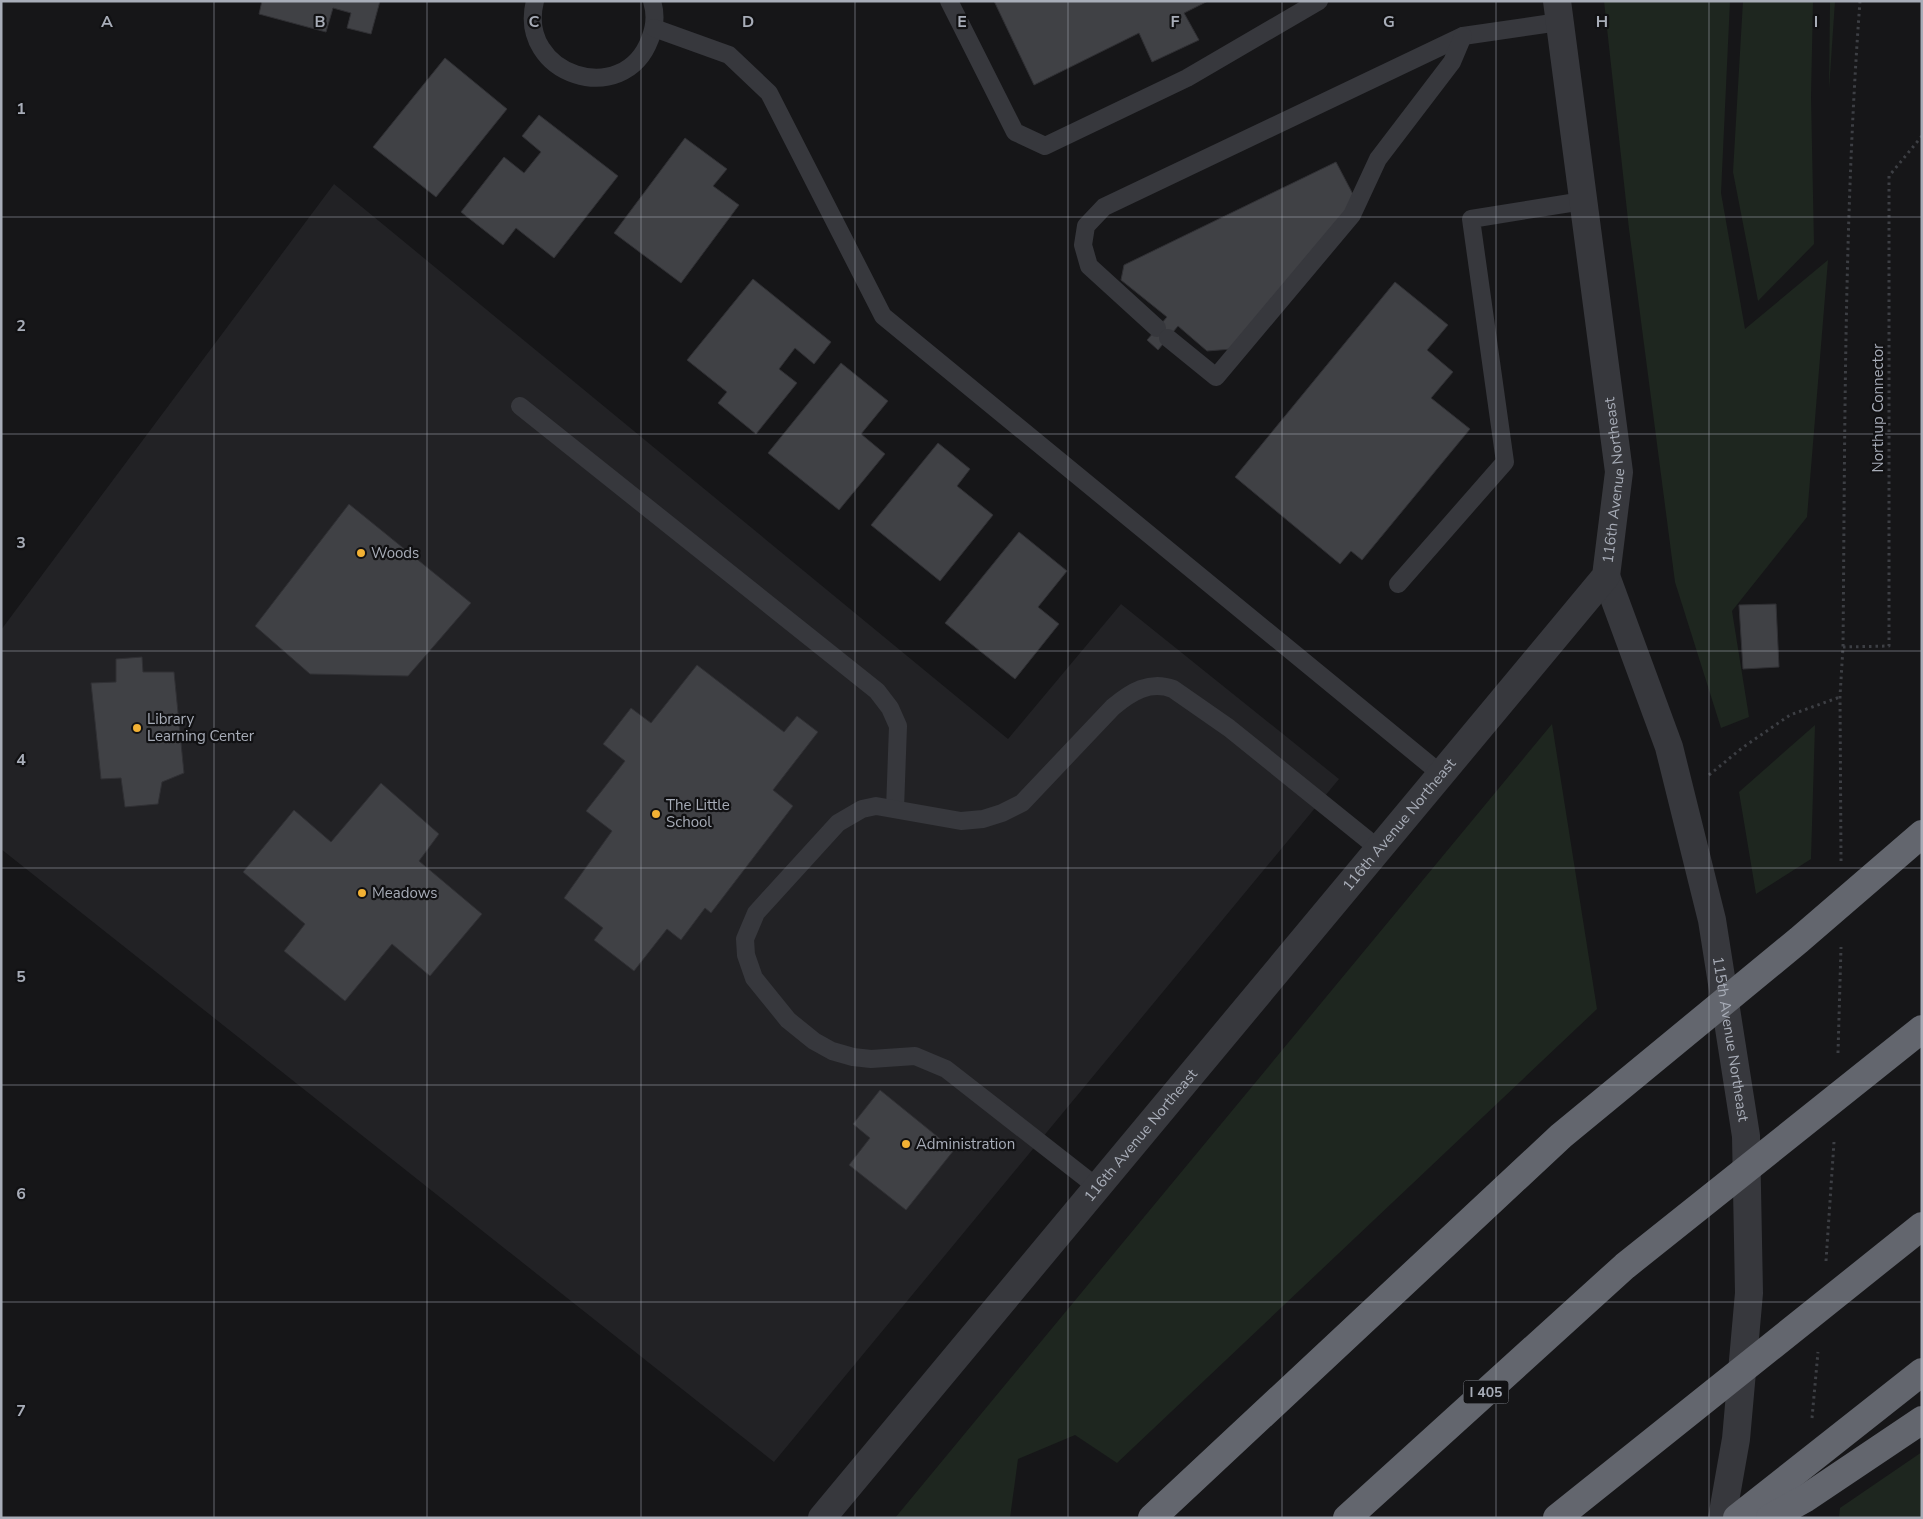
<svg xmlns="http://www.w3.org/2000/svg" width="1923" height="1519" font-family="'Nunito Sans',sans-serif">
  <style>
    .built { fill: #222225 }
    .green { fill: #1e261f }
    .building { fill: #404145; stroke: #303034 }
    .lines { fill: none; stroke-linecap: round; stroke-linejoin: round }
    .path { stroke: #3d3f44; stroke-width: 3; stroke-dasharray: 2.5 4; stroke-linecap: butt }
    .service { stroke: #37383d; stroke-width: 18 }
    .minor { stroke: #37383d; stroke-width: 28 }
    .tertiary { stroke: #37383d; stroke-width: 28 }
    .motorway { stroke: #63666e; stroke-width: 28 }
    .grid { fill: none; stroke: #a8adb8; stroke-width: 1; stroke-opacity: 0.55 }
    .poi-dot { fill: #f2b134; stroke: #111113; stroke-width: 2 }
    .labels { text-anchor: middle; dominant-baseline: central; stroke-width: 4.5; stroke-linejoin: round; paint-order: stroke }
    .shield { fill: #111113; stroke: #7b7e86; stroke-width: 1 }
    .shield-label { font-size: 14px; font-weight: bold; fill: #a8adb8 }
    .street-label { font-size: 15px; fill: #a8adb8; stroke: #111113 }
    .poi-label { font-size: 15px; fill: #a8adb8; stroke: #111113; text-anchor: start }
    .grid-label { font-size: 16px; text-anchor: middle; font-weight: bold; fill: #a8adb8; stroke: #111113; stroke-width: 4.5; stroke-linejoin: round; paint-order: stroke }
  </style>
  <rect width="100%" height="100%" fill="#161618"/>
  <path class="built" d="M334 184 1008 739 1121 604 1339 779 774 1462 1 849V630Z"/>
  <g class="green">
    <path d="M1604 1H1730L1721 193 1745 329 1828 260 1807 517 1732 611 1749 717 1721 728 1675 582 1629 229Z"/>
    <path d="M1743 1H1813L1811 97 1814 244 1758 301 1733 172Z"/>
    <path d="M1830 1H1835L1829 90Z"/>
    <path d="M1552 724 1597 1009 1117 1463 1075 1435 1018 1459 1010 1518H895Z"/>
    <path d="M1815 725 1811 859 1756 894 1739 792Z"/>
    <path d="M1922 1452V1518H1839L1840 1508Z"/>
  </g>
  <g class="building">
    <path d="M262 1H380L371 34 347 28 351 13 333 8 326 32 259 14Z"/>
    <path d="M994 1H1208L1184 13 1199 40 1152 62 1139 33 1034 85Z"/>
    <path d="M445 58 507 109 436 197 373 147Z"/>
    <path d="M539 115 618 176 554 258 516 228 503 245 461 212 504 157 524 173 541 152 522 136Z"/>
    <path d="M685 138 727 169 713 186 739 205 681 283 614 233Z"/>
    <path d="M1336 162 1356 200 1232 349 1207 351 1178 326 1158 350 1147 340 1167 317 1121 280 1124 265Z"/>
    <path d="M753 279 831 342 814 364 795 348 779 369 797 383 756 434 718 403 727 392 687 360Z"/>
    <path d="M1395 282 1448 325 1427 350 1453 372 1431 398 1470 429 1362 560 1351 551 1340 564 1235 477Z"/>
    <path d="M841 363 888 401 861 434 885 454 839 510 768 453Z"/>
    <path d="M938 443 970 469 957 486 993 515 940 581 871 525Z"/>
    <path d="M349 504 471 603 408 676 310 674 255 626Z"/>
    <path d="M1019 532 1067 571 1038 607 1059 624 1015 679 945 623Z"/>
    <path d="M1776 604 1779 667 1743 669 1739 605Z"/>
    <path d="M142 657 143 672H174L184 773 162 782 158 804 125 807 121 778 101 779 91 683 116 682V659Z"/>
    <path d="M697 665 784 732 797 716 818 732 773 790 793 806 711 913 705 908 681 940 667 929 634 971 594 940 603 928 564 898 612 831 586 811 625 761 603 744 631 708 651 723Z"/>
    <path d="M381 783 439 834 419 861 482 914 430 976 392 944 345 1001 284 951 305 924 243 872 294 810 331 842Z"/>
    <path d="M880 1090 954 1150 906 1210 849 1165 870 1138 853 1124Z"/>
  </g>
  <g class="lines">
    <g class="path">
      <path d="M1843 647 1889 646V176L1922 136"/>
      <path d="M1709 775 1742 748 1790 715 1840 697"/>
      <path d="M1841 861 1840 696 1843 647C1845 431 1844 216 1860 1"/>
      <path d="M1838 1053 1841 947"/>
      <path d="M1826 1261 1834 1142"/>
      <path d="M1812 1418 1818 1352"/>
    </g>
    <g class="service">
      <path d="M535 1C516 75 624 110 650 39 655 27 656 14 652 1"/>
      <path d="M949 1 1015 132 1045 146 1187 78 1319 1"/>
      <path d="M654 28 729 55 769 93 883 316 1441 774"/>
      <path d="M1157 328 1089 266 1083 245 1086 226 1104 207 1463 36 1559 22"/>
      <path d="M1168 338 1216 377 1352 215 1378 159 1452 62 1463 36"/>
      <path d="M520 406 877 691 890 708 898 726 895 809"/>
      <path d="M1398 584 1505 462 1471 219 1583 201"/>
      <path d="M1097 1187 946 1069 915 1056 871 1059 853 1057 832 1051 814 1041 788 1020 754 978 746 955 745 939 756 913 838 823 862 809 876 806 961 821 983 819 1002 813 1022 803 1113 707C1131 692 1150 680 1173 689L1229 728 1379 849"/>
    </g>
    <path class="minor" id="s1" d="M1606 576 1669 747 1712 920 1746 1136 1749 1293 1736 1439 1722 1518"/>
    <path class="tertiary" id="s2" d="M822 1518 1606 576 1619 472 1557 1"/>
    <g class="motorway">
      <path d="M1152 1518 1561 1136 1799 940 1922 834"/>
      <path d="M1347 1518 1625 1266 1922 1029"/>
      <path d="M1557 1518 1922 1226"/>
      <path d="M1737 1518 1922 1372"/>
      <path d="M1770 1518 1806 1498 1922 1420"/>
    </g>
  </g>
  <path class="grid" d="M214 1V1518M427 1V1518M641 1V1518M855 1V1518M1068 1V1518M1282 1V1518M1496 1V1518M1709 1V1518M1 217H1922M1 434H1922M1 651H1922M1 868H1922M1 1085H1922M1 1302H1922"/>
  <g class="poi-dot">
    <circle cx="361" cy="553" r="5"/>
    <circle cx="137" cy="728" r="5"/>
    <circle cx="656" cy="814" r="5"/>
    <circle cx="362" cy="893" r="5"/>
    <circle cx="906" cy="1144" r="5"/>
  </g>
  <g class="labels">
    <rect class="shield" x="1463.5" y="1380.5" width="45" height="23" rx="4"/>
    <g class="shield-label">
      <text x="1486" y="1392">I 405</text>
    </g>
    <g class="street-label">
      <text transform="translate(1878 408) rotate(-90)">Northup Connector</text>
      <text stroke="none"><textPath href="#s2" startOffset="1322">116th Avenue Northeast</textPath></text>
      <text stroke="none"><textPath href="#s2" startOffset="902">116th Avenue Northeast</textPath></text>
      <text stroke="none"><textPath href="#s1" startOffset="481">115th Avenue Northeast</textPath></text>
      <text stroke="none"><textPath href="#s2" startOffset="498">116th Avenue Northeast</textPath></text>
    </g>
    <g class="poi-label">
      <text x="371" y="553">Woods</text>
      <text x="147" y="719">Library<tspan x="147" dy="17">Learning Center</tspan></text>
      <text x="666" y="805">The Little<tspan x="666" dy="17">School</tspan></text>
      <text x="372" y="893">Meadows</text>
      <text x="916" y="1144">Administration</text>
    </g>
  </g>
  <g class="grid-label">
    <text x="107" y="27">A</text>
    <text x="320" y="27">B</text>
    <text x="534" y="27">C</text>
    <text x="748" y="27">D</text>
    <text x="962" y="27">E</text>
    <text x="1175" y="27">F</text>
    <text x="1389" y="27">G</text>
    <text x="1602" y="27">H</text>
    <text x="1816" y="27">I</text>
    <text x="21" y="114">1</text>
    <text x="21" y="331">2</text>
    <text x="21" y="548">3</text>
    <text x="21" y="765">4</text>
    <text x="21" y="982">5</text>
    <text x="21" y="1199">6</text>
    <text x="21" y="1416">7</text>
  </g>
  <rect width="1923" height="1519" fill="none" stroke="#a8adb8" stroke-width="5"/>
</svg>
